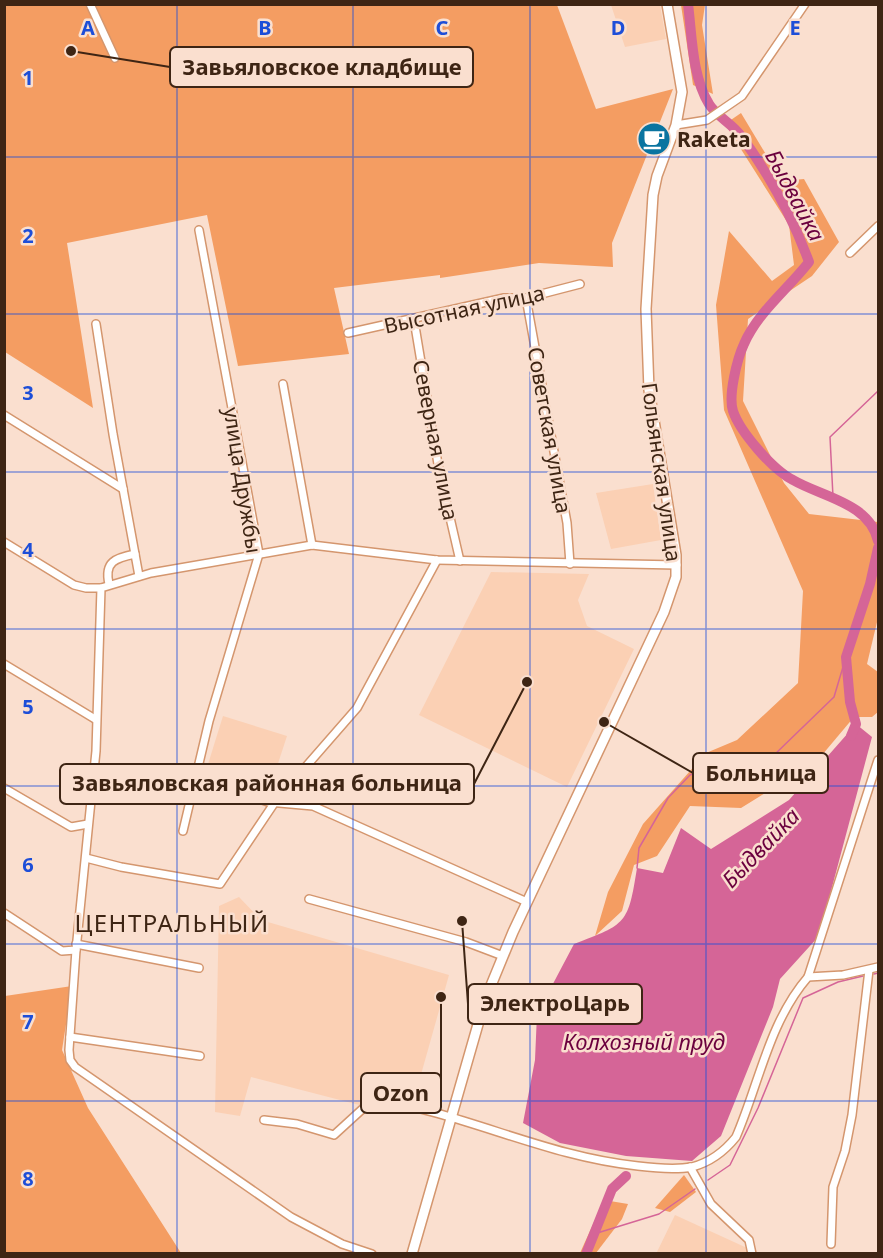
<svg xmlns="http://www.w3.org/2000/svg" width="883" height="1258" font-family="'Noto Sans',sans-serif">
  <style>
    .built { fill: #fbd0b4 }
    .green { fill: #f49d62 }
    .water { fill: #d56597 }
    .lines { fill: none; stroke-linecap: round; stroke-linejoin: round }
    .stream { stroke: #d56597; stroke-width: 1.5 }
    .river { stroke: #d56597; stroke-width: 10 }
    .street-casing { stroke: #d4966e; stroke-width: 10 }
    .secondary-casing { stroke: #d4966e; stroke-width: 12 }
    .street { stroke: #fff; stroke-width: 7 }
    .secondary { stroke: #fff; stroke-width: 9 }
    .grid { fill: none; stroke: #1d4ed8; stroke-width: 1.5; stroke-opacity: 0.55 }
    .labels { text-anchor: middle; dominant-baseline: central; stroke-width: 5; stroke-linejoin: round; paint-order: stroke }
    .poi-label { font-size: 21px; font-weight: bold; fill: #3e2514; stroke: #fadfcf; text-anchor: start }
    .street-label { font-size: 21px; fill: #3e2514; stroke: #fadfcf }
    .water-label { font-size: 22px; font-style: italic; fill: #6b003e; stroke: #fadfcf }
    .quarter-label { font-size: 24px; letter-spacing: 1.5px; fill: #3e2514; stroke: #fadfcf }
    .grid-label { font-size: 20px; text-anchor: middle; font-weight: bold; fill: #1d4ed8; stroke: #fadfcf; stroke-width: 5; stroke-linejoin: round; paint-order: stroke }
    .leader { fill: none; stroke: #3e2514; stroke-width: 2 }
    .callout-dot { fill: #3e2514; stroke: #fadfcf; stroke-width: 2 }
    .callout { fill: #fadfcf; stroke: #3e2514; stroke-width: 2 }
    .callout-label { font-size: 22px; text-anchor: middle; font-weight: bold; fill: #3e2514 }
  </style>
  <rect width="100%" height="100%" fill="#fadfcf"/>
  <g class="built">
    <path d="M611 5H660L666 39 625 47Z"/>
    <path d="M653 484 661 540 611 549 596 493Z"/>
    <path d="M491 572 589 574 578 600 587 626 634 649 567 787 419 715Z"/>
    <path d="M223 716 287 736 267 797 204 777Z"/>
    <path d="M239 897 261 920 449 975 413 1103 374 1093 371 1108 251 1077 240 1116 215 1112 219 906Z"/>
    <path d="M675 1215 758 1253 656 1254Z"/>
  </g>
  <g class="green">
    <path d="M4 5H557L596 109 673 89 612 243 613 267 539 263 440 278V275L334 288 349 354 238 366 207 215 67 243 93 408 5 352Z"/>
    <path d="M681 5H705L702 25 713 94 693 85Z"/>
    <path d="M741 113 782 181 804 179 839 242 812 276 748 319 743 401 784 483 809 514 878 522V618L867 664 878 672V712L872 717H854L817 761 741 808 690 806 657 856 634 865 622 911 595 936 608 892 643 824 706 753 737 740 798 683 803 591 724 410 716 305 729 231 772 281 794 265 789 225 725 124Z"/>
    <path d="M72 986 62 1050 88 1108 181 1253 5 1254V996Z"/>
    <path d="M684 1175 696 1192 670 1212 655 1208Z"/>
    <path d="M604 1200 628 1204 622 1219 596 1253H580Z"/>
  </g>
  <path class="water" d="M856 724 872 737 819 936 780 979 773 1007 721 1136 692 1161 626 1156 560 1143 523 1123 535 1060 537 1014 574 944C627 924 628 924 637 868L663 873 681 828 711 849 789 800Z"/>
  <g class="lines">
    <g class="stream">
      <path d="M833 497 830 437 878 391"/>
      <path d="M637 868 639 848 668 798 690 775 715 765 749 773 772 757 834 697 846 657"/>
      <path d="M874 974 878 973"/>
      <path d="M708 1180 730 1165 758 1108 803 998 838 982 863 976"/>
      <path d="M594 1234 659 1214 695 1189"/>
    </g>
    <g class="river">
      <path d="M688 4C692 35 692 77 709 104 716 116 733 124 741 136 769 174 793 218 809 262 788 289 758 312 744 344 737 359 728 396 733 411 740 432 773 470 793 480 822 497 870 503 878 541"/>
      <path d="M851 736 856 724 850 702 846 657 870 584 878 548"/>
      <path d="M586 1254 612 1189 626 1176"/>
    </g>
    <defs>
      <g id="street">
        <path d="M90 4 115 58"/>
        <path d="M676 125 707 120 742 96 805 4"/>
        <path d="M850 253 878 226"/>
        <path d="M526 298 567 523 570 564"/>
        <path d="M414 320 439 470 460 561"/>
        <path d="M96 324 113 434 139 576"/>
        <path d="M348 333 504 298H526L580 284"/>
        <path d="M283 384 312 545"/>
        <path d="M4 415 123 489"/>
        <path d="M4 542 74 585 86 588H101"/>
        <path d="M109 584C104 562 115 558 135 554"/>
        <path d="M4 664 95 719"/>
        <path d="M196 778 268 802 313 806 527 902"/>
        <path d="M4 788 71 827 88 824"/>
        <path d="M183 831 209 721 259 554 199 230"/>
        <path d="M86 858 121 867 220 884 275 802 357 708 437 560"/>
        <path d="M309 899 466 942 503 956"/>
        <path d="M4 913 62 951 76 950 96 751 101 588 151 573 312 545 437 560 677 565"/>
        <path d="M76 944 199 968"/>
        <path d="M76 950 69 1050 70 1060 75 1067 291 1217 342 1244 372 1254"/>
        <path d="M808 977 878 760"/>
        <path d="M70 1037 200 1056"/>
        <path d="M264 1120 297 1124 334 1135 369 1103 378 1100C466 1114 548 1157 638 1166 654 1168 675 1170 692 1167 711 1162 724 1152 736 1137 759 1084 769 1022 808 977L843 975 878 967"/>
        <path d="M690 1167 711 1204 749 1240 752 1254"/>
        <path d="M831 1244 833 1187 845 1151 852 1115 869 970"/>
      </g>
      <path id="secondary" d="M412 1254 485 1000 513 932 664 612 676 577V555L649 390 646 309 653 195 657 176 676 125 682 92 667 4"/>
    </defs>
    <use href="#street" class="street-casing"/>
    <use href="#secondary" class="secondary-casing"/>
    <use href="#street" class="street"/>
    <use href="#secondary" class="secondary"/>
  </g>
  <path class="grid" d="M177 4V1254M353 4V1254M530 4V1254M706 4V1254M4 157H878M4 314H878M4 472H878M4 629H878M4 786H878M4 944H878M4 1101H878"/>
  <defs>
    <symbol id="cafe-disc" viewBox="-11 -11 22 22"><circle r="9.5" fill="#0a74a0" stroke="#fadfcf"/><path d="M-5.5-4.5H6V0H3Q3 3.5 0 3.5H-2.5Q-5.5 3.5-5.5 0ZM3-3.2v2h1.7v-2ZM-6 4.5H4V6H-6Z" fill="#fff"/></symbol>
  </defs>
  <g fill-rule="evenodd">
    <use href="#cafe-disc" x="635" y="120" width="38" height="38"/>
  </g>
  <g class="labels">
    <g class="poi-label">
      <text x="677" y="139">Raketa</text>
    </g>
    <g class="street-label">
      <text transform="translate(464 309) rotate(-12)">Высотная улица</text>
      <text transform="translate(550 430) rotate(80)">Советская улица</text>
      <text transform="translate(436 440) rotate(79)">Северная улица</text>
      <text transform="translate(662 472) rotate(82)">Гольянская улица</text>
      <text transform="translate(243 480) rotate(81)">улица Дружбы</text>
    </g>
    <g class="water-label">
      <text transform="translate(796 195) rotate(62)">Быдвайка</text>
      <text transform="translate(760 847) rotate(-46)">Быдвайка</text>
      <text x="644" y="1041">Колхозный пруд</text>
    </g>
    <g class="quarter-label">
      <text x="172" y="922">ЦЕНТРАЛЬНЫЙ</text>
    </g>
  </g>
  <g class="grid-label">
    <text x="88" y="35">A</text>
    <text x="265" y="35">B</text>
    <text x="442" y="35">C</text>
    <text x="618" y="35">D</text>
    <text x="795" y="35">E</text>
    <text x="28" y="85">1</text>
    <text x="28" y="243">2</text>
    <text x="28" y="400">3</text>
    <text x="28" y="557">4</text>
    <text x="28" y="714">5</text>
    <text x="28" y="872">6</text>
    <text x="28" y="1029">7</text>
    <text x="28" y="1186">8</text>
  </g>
  <path class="leader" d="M71 51L170 67M604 722L693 773M527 682L474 784M462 921L468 1004M441 997L441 1093"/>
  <g class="callout-dot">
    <circle cx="71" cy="51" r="6"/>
    <circle cx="604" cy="722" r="6"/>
    <circle cx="527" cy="682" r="6"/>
    <circle cx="462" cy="921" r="6"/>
    <circle cx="441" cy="997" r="6"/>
  </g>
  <g class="callout">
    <rect x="170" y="47" width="303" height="40" rx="6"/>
    <rect x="693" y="753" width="135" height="40" rx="6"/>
    <rect x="60" y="764" width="414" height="40" rx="6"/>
    <rect x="468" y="984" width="174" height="40" rx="6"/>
    <rect x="361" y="1073" width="80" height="40" rx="6"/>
  </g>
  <g class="callout-label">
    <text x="322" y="75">Завьяловское кладбище</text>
    <text x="761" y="781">Больница</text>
    <text x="267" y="791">Завьяловская районная больница</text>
    <text x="555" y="1011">ЭлектроЦарь</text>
    <text x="401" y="1101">Ozon</text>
  </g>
  <rect width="883" height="1258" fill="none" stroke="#3e2514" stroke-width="12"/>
</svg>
